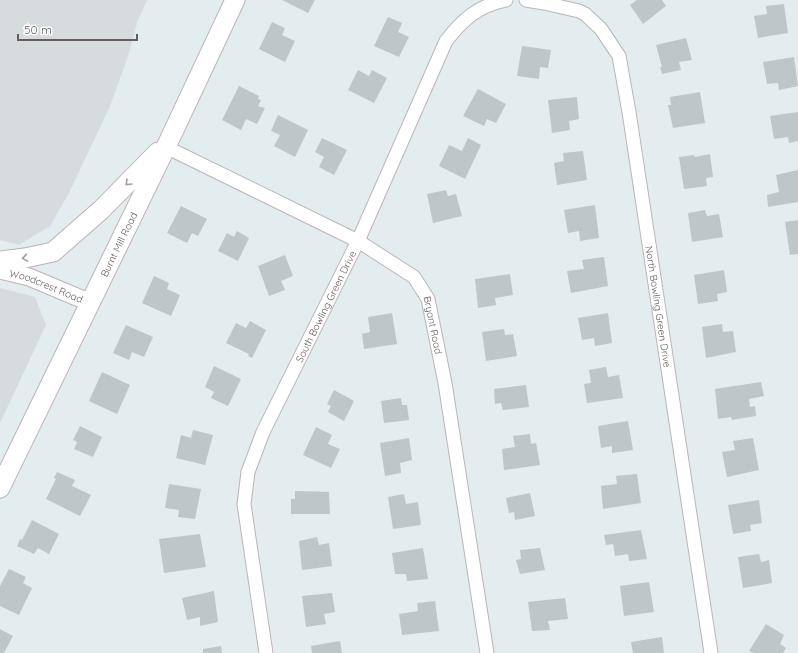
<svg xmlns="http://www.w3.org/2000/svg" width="798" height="653" font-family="Quicksand,sans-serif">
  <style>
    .industrial { fill: #d6dcde }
    .building { fill: #bec6c8 }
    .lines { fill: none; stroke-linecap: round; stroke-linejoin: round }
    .minor-casing { stroke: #bcb5b4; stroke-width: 15 }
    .tertiary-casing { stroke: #bcb5b4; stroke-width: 19 }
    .secondary-casing { stroke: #bcb3b2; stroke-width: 21 }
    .minor { stroke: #fff; stroke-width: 13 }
    .tertiary { stroke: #fff; stroke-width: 17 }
    .secondary { stroke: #fff; stroke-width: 19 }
    .oneway { stroke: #a39d9d }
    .labels { text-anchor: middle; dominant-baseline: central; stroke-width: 3; stroke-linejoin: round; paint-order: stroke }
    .street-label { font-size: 10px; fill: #655c5b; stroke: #fff }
  </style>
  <rect width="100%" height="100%" fill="#e3ecef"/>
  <g class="industrial">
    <path d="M0 0H147L138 20 127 59 110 106 69 193 50 226 19 245 0 240Z"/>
    <path d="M0 288 35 297 46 325 0 423Z"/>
  </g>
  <g class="building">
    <path d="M282 0H315L308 13Z"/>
    <path d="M637 0H662L666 6 643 24 630 5Z"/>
    <path d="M784 4 788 33 758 38 754 16 767 14 766 6Z"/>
    <path d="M388 17 402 23 398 32 409 37 399 57 374 46Z"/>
    <path d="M272 22 285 28 282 35 295 41 285 62 259 49Z"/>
    <path d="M686 38 692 60 679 62 681 70 662 74 660 67H662L656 45Z"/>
    <path d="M522 46 551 50 548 68 540 67 539 79 517 76Z"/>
    <path d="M794 57 798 86 779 90 778 83 767 84 763 62Z"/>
    <path d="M358 70 369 76 372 70 387 78 374 103 348 90Z"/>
    <path d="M239 86 259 96 258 99 261 100 258 106 265 108 257 124 246 119 241 130 222 120Z"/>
    <path d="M478 89 506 104 496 123 487 119 484 126 463 116Z"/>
    <path d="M700 92 705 123 673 128 668 105H671L670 97Z"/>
    <path d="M577 97 579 119 569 121 570 130 552 133 548 100Z"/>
    <path d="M798 112V141L789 143 788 137 774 139 770 116Z"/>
    <path d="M278 115 308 130 295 157 274 146 280 135 271 131Z"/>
    <path d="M322 138 347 150 334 175 319 167 324 157 315 152Z"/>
    <path d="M468 138 481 145 465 179 439 166 449 145 462 151Z"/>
    <path d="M583 151 587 180 557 185 554 163 564 161 563 153Z"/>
    <path d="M710 154 713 177 706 178 707 186 684 189 679 157 694 155 695 157Z"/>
    <path d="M798 170V202L768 207 767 195 779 192 776 175Z"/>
    <path d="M446 190 448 196 456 194 462 216 433 223 427 194Z"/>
    <path d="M595 205 599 238 580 241 579 231 568 233 564 210Z"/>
    <path d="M181 206 207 219 198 236 192 233 187 243 167 233Z"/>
    <path d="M705 210 707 216 719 214 723 237 692 242 688 213Z"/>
    <path d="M798 220V254L790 255 785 222Z"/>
    <path d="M237 231 249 238 238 261 218 251 227 233 234 237Z"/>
    <path d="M285 255 293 276 281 281 285 290 269 296 258 266Z"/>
    <path d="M604 257 608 286 571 293 567 271 584 269 582 260Z"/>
    <path d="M724 270 727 292 717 294 718 301 698 304 694 275Z"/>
    <path d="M510 274 513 295 495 298 496 305 478 308 475 279Z"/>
    <path d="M154 276 169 283 167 289 180 295 171 316 142 303Z"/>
    <path d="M392 313 397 344 364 349 362 334 370 332 368 317Z"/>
    <path d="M608 313 612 343 595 346 594 338 582 340 578 318Z"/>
    <path d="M250 321 266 330 252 358 248 356 249 354 226 343 236 323 246 328Z"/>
    <path d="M722 324 723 332 733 331 736 352 706 358 702 327Z"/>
    <path d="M126 325 153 337 144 357 132 352 129 360 113 353Z"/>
    <path d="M504 329 505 335 513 334 517 356 486 361 482 332Z"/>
    <path d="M214 366 241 379 228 406 211 398 214 392 205 387Z"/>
    <path d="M606 367 608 377 619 375 623 398 587 403 584 384 591 383 589 370Z"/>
    <path d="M102 372 130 385 117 414 89 401Z"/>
    <path d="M761 382 764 396 749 399 750 407 755 406 756 416 732 420 731 417 718 419 715 389Z"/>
    <path d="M526 385 529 407 503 410 501 403 495 404 494 389Z"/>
    <path d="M334 390 354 401 344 421 328 412 331 406 327 404Z"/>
    <path d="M401 398 402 405H407L409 420 384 423 381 401Z"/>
    <path d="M628 421 633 450 612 453V446L601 448 598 426Z"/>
    <path d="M80 426 102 437 93 457 74 449 77 442 73 440Z"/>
    <path d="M316 427 332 435 328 444 340 449 331 468 303 455Z"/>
    <path d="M193 430 213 435 205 465 176 458 181 435 191 438Z"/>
    <path d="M530 434 531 444 536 443 540 465 504 470 502 449 515 447 513 436Z"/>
    <path d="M409 438 412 460 400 463 401 473 385 476 380 443Z"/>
    <path d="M753 438 759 470 727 477 722 452 735 450 733 441Z"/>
    <path d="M57 472 75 480 72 486 91 495 80 516 46 499 56 479 54 478Z"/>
    <path d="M637 474 641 503 603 509 601 486 617 484 616 476Z"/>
    <path d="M169 484 201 489 195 519 178 517 179 510 165 508Z"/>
    <path d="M295 491 329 492 330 514H291V499H295Z"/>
    <path d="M530 493 535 516 515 520 514 512 509 513 506 498Z"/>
    <path d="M404 494 406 504 418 502 421 525 393 529 388 497Z"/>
    <path d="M759 500 762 523 750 525 751 531 733 534 728 505Z"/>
    <path d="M32 520 59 534 49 554 38 548 34 554 17 546 20 539 22 540Z"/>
    <path d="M641 530 647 559 629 561 628 554 615 556 613 544 606 545 604 535Z"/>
    <path d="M200 534 206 567 164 573 159 539Z"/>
    <path d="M317 537 319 545 329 543 332 566 302 570 299 541Z"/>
    <path d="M423 548 428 579 407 581 406 574H395L392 553Z"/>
    <path d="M540 548 545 570 520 574 516 560 521 559 520 550Z"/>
    <path d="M759 554 761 562 769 560 772 583 743 588 738 557Z"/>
    <path d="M9 569 26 577 23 583 32 588 19 615 0 606V586Z"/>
    <path d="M649 582 654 612 624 616 620 586Z"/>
    <path d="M214 591 218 622 200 626V617L187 620 182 598Z"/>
    <path d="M332 593 335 612 324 614 326 624 306 627 302 596Z"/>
    <path d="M565 598 568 619 548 621 550 630 532 631 528 602Z"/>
    <path d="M435 601 439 631 402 635 399 614 418 611 417 603Z"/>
    <path d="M766 624 784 635 780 644 786 648 783 653H754L749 651Z"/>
    <path d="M0 629 13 636 4 653H0Z"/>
    <path d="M662 637 664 653H633L631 642Z"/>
    <path d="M340 641 342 653H312L311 646Z"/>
    <path d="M221 646 222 653H203V649Z"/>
  </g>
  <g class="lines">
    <defs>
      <g id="minor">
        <path id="s1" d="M526 0 544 3 579 11 585 14 601 29 619 56 629 112 711 653"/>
        <path id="s2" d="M166 147 358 241 414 277 428 299 445 383 487 653"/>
        <path id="s3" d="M266 653 244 504 248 472 263 432 358 241 446 41C463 19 478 6 506 0"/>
      </g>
      <g id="tertiary">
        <path id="s4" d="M0 270 29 277 91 303"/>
      </g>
      <g id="secondary">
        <path d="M0 261 25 258 53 252 101 210 158 152"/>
        <path id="s5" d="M0 488 166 147 235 0"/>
      </g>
    </defs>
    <use href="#minor" class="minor-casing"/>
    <use href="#tertiary" class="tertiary-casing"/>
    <use href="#secondary" class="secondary-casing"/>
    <use href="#minor" class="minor"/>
    <use href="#tertiary" class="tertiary"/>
    <use href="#secondary" class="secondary"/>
  </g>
  <defs><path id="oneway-chevron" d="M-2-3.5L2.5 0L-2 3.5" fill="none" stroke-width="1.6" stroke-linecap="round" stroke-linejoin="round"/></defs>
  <g class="oneway">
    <use href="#oneway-chevron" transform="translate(128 183) rotate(134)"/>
    <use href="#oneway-chevron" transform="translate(25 258) rotate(171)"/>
  </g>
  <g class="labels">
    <g class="street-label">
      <text stroke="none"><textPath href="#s5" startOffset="271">Burnt Mill Road</textPath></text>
      <text stroke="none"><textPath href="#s4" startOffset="49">Woodcrest Road</textPath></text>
      <text stroke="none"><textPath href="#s3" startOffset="366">South Bowling Green Drive</textPath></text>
      <text stroke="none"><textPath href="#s1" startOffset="369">North Bowling Green Drive</textPath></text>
      <text stroke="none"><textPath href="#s2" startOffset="333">Bryant Road</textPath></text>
    </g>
  </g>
  <path d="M18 34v6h119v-6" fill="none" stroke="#655c5b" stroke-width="2"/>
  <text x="24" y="34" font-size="12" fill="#655c5b" stroke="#ffffff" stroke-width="3" paint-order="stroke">50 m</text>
</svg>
